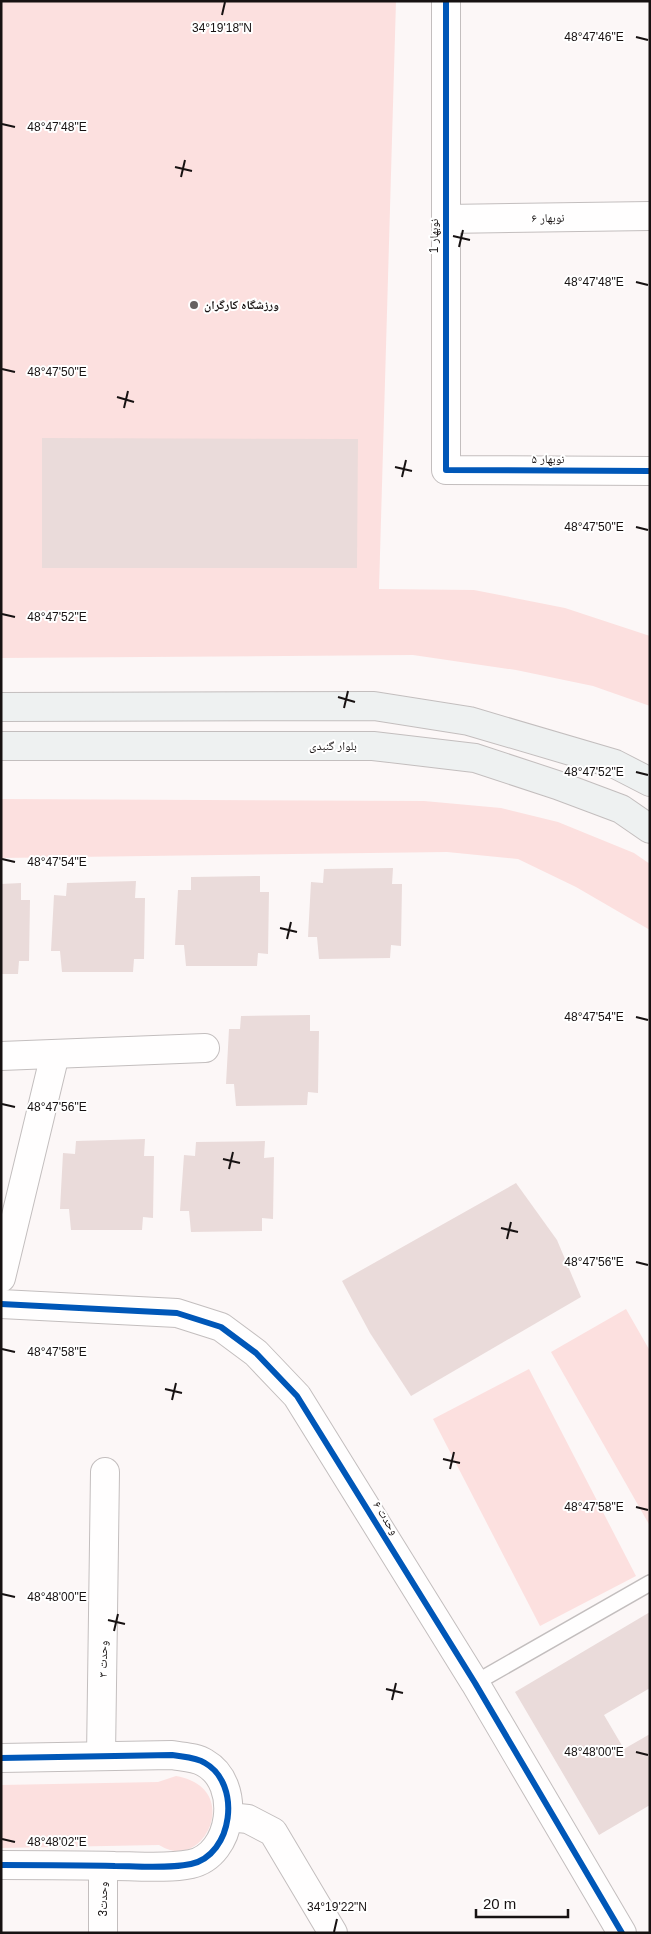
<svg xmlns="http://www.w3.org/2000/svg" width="651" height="1934" font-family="Arial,'Noto Naskh Arabic',sans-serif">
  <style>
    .green { fill: #fce0df }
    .building { fill: #eadbda }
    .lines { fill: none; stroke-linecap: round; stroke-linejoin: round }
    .service-casing { stroke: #c3bebe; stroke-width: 18 }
    .minor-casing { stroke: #c3bebe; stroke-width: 30 }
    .secondary-casing { stroke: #c3bebe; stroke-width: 30 }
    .service { stroke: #fffefe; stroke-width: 15 }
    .minor { stroke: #fffefe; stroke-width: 28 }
    .secondary { stroke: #eef1f1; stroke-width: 28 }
    .cycleway-casing { stroke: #fff; stroke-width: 9 }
    .cycleway { stroke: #0057b8; stroke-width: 6 }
    .ticks { fill: none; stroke: #171212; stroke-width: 2 }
    .poi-dot { fill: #676262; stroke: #fff; stroke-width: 2 }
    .labels { text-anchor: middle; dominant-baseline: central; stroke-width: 4; stroke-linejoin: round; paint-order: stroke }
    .street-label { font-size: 12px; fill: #171212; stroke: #fff }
    .poi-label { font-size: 12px; font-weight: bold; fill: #171212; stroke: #fff; text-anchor: start }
    .ticks-label { font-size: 12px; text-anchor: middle; fill: #171212; stroke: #fff; stroke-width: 4; stroke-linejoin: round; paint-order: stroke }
  </style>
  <rect width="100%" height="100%" fill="#fcf7f7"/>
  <g class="green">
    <path d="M1 1H396L379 589 474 590 565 608 650 636V706L593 686 516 670 413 655 1 658Z"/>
    <path d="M1 799 424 801 501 808 558 822 634 853 650 864V930L576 887 518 859 447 852 1 858Z"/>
    <path d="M626 1309 650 1351V1526L551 1352Z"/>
    <path d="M529 1369 636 1576 540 1626 433 1419Z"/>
    <path d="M176 1776C240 1787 208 1862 170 1850 166 1849 163 1847 159 1845L1 1848V1785L158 1782Z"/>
  </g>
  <g class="building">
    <path d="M42 438 358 439 357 568H42Z"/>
    <path d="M393 868 392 884H402L401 946 391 945 390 958 319 959 317 937H308L311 882 323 883 324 869Z"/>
    <path d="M260 876V892H269L268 954 258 953 257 966H186L184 945H175L178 890H191V877Z"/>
    <path d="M136 881 135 898H145L144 959H134L133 972H62L60 951H51L54 895 66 896 67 883Z"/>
    <path d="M21 883V900H30L29 961H19L18 974H1V884Z"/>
    <path d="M310 1015V1031H319L318 1093 308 1092 307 1105 236 1106 234 1084H226L229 1029H240L241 1016Z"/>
    <path d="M145 1139 144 1156H154L153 1218 143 1217 142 1230H71L69 1209H60L63 1153 75 1154 76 1141Z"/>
    <path d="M265 1141 264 1158 274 1157 273 1219 262 1218V1231L191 1232 189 1211H180L184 1155 195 1156 196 1142Z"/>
    <path d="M516 1183 557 1240 581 1297 411 1396 370 1333 342 1281Z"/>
    <path d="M650 1612V1688L604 1715 624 1749 650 1734V1805L599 1835 515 1692Z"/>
  </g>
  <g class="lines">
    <defs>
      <path id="service" d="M475 1683 650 1583"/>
      <g id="minor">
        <path d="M446 1V470L650 471"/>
        <path d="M446 219 650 216"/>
        <path d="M1 1056 205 1048"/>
        <path d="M1 1278 55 1054"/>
        <path d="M1 1304 177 1313 221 1327 256 1353 297 1396 475 1683 622 1933"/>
        <path d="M101 1756 105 1472"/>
        <path d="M1 1758 172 1755C183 1757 196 1757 205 1763 242 1784 233 1855 191 1864 166 1869 140 1866 115 1866 77 1865 39 1865 1 1865"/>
        <path d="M229 1817 248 1819 273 1832 333 1933"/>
        <path d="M103 1866V1933"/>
      </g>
      <g id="secondary">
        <path d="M1 707 374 706 469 721 615 764 650 782"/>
        <path d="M1 746H373L475 758 557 785 621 809 650 829"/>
      </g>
    </defs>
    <use href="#service" class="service-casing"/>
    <use href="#minor" class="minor-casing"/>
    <use href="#secondary" class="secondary-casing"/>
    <use href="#service" class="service"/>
    <use href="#minor" class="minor"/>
    <use href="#secondary" class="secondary"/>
    <defs>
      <g id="cycleway">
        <path d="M446 1V470L650 471"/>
        <path d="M1 1304 177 1313 221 1327 256 1353 297 1396 475 1683 622 1933"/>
        <path d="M1 1758 172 1755C183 1757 196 1757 205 1763 242 1784 233 1855 191 1864 166 1869 140 1866 115 1866 77 1865 39 1865 1 1865"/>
      </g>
    </defs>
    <use href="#cycleway" class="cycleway-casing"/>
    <use href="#cycleway" class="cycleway"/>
  </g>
  <path class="ticks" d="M222 15 225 2M636 37 648 40M2 124 15 127M175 167 192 171M181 177 185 160M453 236 470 240M459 247 463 230M636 282 648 285M2 369 15 372M117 397 134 402M124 408 128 391M395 467 412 471M402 477 406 460M636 527 648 530M2 614 15 617M338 697 355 702M344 708 348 691M636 772 648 775M2 859 15 862M280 928 297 932M287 939 291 922M636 1017 648 1020M2 1104 15 1107M223 1159 240 1163M229 1169 233 1152M501 1228 518 1232M507 1239 511 1222M636 1262 648 1265M2 1349 15 1352M165 1389 182 1393M172 1400 176 1383M443 1459 460 1463M450 1469 454 1452M636 1507 648 1510M2 1594 15 1597M108 1620 125 1624M114 1631 118 1614M386 1689 403 1693M392 1700 396 1683M636 1752 648 1755M2 1839 15 1842M334 1932 337 1919"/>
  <circle class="poi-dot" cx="194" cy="305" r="5"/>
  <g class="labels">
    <g class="street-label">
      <text transform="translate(548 218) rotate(-1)">نوبهار ۶</text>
      <text transform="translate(434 236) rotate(-90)">نوبهار 1</text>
      <text x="548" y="459">نوبهار ۵</text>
      <text x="333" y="746">بلوار گنبدی</text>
      <text transform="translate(386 1518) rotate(58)">وحدت ۶</text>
      <text transform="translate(103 1659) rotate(-89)">وحدت ۳</text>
      <text transform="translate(103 1899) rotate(-90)">وحدت3</text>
    </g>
    <g class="poi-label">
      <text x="204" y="305">ورزشگاه کارگران</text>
    </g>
  </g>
  <g class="ticks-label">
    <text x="222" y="32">34°19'18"N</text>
    <text x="594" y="41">48°47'46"E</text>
    <text x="57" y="131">48°47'48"E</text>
    <text x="594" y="286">48°47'48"E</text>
    <text x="57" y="376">48°47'50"E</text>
    <text x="594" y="531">48°47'50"E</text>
    <text x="57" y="621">48°47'52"E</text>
    <text x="594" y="776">48°47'52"E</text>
    <text x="57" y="866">48°47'54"E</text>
    <text x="594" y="1021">48°47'54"E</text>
    <text x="57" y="1111">48°47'56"E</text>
    <text x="594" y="1266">48°47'56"E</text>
    <text x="57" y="1356">48°47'58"E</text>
    <text x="594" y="1511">48°47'58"E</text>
    <text x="57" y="1601">48°48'00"E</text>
    <text x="594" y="1756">48°48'00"E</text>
    <text x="57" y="1846">48°48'02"E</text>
    <text x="337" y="1911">34°19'22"N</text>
  </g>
  <rect width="651" height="1934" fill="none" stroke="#171212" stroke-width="5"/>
  <path d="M476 1909v8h92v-8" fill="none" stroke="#171212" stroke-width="2.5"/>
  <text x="483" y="1909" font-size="15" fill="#171212" stroke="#ffffff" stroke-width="4" paint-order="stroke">20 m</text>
</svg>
